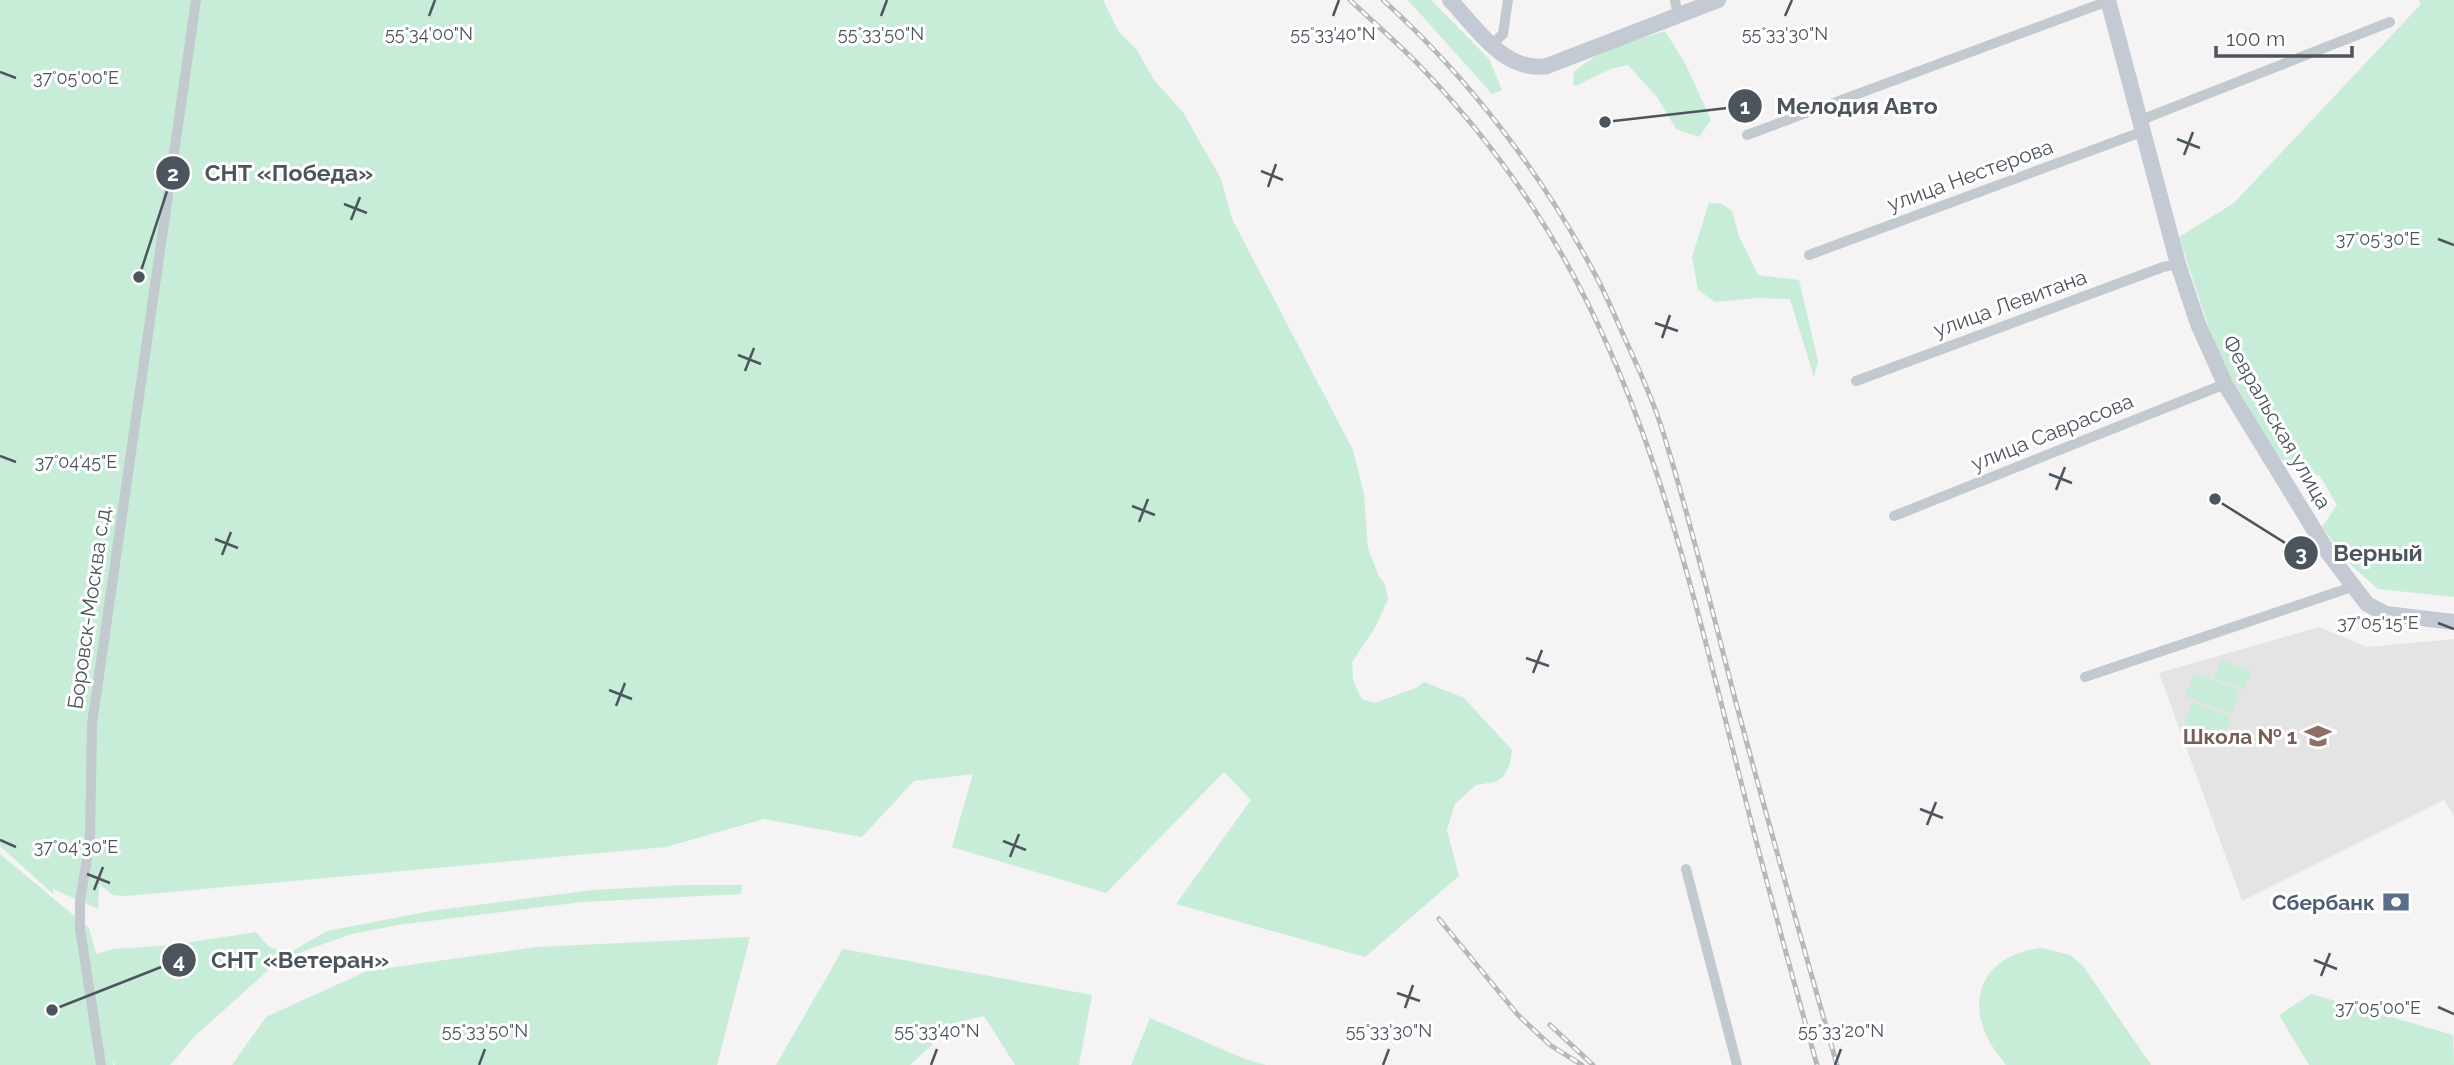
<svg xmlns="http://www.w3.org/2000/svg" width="2454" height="1065" font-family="Raleway,sans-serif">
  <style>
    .education { fill: #e5e4e4 }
    .green { fill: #c7ecd7 }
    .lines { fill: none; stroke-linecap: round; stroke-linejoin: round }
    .minor { stroke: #c2c9cf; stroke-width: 10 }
    .secondary { stroke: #c3cad4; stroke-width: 16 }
    .rail-casing { stroke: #b5b8bc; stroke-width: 5 }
    .rail { stroke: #fff; stroke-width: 2.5; stroke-dasharray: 8; stroke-linecap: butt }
    .ticks { fill: none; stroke: #4c555e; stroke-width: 2.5 }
    .labels { text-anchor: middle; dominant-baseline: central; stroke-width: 6; stroke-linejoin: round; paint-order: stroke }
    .street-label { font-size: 21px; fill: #4c555e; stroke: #fff }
    .education-label { font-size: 21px; font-weight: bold; fill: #785e54; stroke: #fff; text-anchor: end }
    .service-label { font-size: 21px; font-weight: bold; fill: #4e5e75; stroke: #fff; text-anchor: end }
    .ticks-label { font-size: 18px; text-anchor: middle; fill: #4c555e; stroke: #fff; stroke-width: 6; stroke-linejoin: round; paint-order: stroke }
    .leader { fill: none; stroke: #4c555e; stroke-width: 2.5 }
    .callout-dot { fill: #4c555e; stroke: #fff; stroke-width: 2.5 }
    .mark-label { font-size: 21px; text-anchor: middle; font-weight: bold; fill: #fff }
    .callout-label { font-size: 23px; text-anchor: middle; font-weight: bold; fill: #4c555e; stroke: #fff; stroke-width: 6; stroke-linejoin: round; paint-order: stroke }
  </style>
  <rect width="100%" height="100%" fill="#f5f3f3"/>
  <path class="education" d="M2319 627 2367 647 2454 639V816L2444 800 2242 901 2159 673Z"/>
  <g class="green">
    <path d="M0 0H1103L1118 31 1136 49 1155 81 1183 112 1221 179 1232 219 1353 450 1364 494 1368 549 1379 576 1385 584 1388 599 1376 626 1352 662 1353 679 1359 694 1362 699 1374 703 1416 688 1424 682 1464 698 1512 750 1510 764 1503 777 1495 782 1476 785 1455 804 1447 830 1459 876 1365 957 1176 904 1251 800 1224 772 1106 893 952 847 973 774 914 781 862 837 764 819 666 847 126 896 113 895 99 884 98 909 53 889V894L0 846Z"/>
    <path d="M1408 0H1431L1489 59 1502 90 1492 94Z"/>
    <path d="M2419 0H2454V597L2378 589 2351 565 2322 527 2337 505 2320 476 2280 459 2218 356 2179 237 2234 203 2421 4Z"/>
    <path d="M1665 31 1685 63 1711 120 1699 137 1676 129 1657 97 1628 65 1611 69 1575 86 1573 83 1574 72C1603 47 1629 43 1665 31Z"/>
    <path d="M1709 203 1722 204 1732 211 1739 236 1758 275 1799 280 1818 361 1814 377 1790 299 1758 298 1715 302 1698 290 1692 257Z"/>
    <path d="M2221 660 2251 672 2244 690 2214 678Z"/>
    <path d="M2194 673 2240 691 2231 714 2185 696Z"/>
    <path d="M2193 702 2231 717 2222 739 2184 724Z"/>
    <path d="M0 854 89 928 96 954 114 949 172 945 256 932 269 947 291 952 327 931 431 911 593 890 686 885H742L741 894 582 902 398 925 352 934 309 949 274 965 196 1035 170 1065H115L113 1060V1065H0Z"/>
    <path d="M750 937 717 1065H232L266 1017 367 971 537 947Z"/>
    <path d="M2042 948 2070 955 2083 966 2151 1065H2006C1999 1055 1989 1044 1985 1032 1966 986 1996 952 2042 948Z"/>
    <path d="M843 949 1092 995 1079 1065H1015L984 1016 957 1022 910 1065H776Z"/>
    <path d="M2311 994 2453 1035 2454 1065H2309L2279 1015Z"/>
    <path d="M1150 1018 1245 1059 1266 1065H1131Z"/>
  </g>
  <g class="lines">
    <g class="minor">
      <path d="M1675 0 1678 16"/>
      <path d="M1492 44 1503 34 1508 0"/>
      <path d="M2141 120 2390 22"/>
      <path d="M1747 135 2108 1"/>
      <path d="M1809 255 2144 131"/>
      <path d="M1856 381 2163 267 2178 264"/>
      <path d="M1894 516 2225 384"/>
      <path d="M2085 677 2352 587"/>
      <path d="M1686 869 1737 1065"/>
      <path d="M101 1065 80 929V901L90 840 92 724 196 0"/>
    </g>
    <g class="secondary">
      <path d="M1450 0C1476 27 1504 73 1547 66L1718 0"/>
      <path d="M2108 0 2178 264 2198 324 2225 384 2329 554 2367 604 2386 614 2454 622"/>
    </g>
    <defs>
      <g id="rail">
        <path d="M1350 0C1371 20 1394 40 1415 61 1459 106 1500 157 1534 209 1643 375 1689 576 1737 766 1762 866 1789 965 1817 1065"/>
        <path d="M1383 0C1469 78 1544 176 1598 280 1608 299 1616 319 1625 339 1639 369 1653 400 1663 432 1690 518 1711 607 1734 695 1767 819 1802 942 1837 1065"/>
        <path d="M1439 919 1518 1015 1550 1045 1582 1065"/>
        <path d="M1550 1025 1593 1065"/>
      </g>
    </defs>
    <use href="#rail" class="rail-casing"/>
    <use href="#rail" class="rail"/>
  </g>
  <path class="ticks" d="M429 16 435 0M881 16 887 0M1333 16 1339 0M1785 16 1792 0M0 72 16 78M2177 139 2200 148M2184 155 2193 132M1261 171 1283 180M1268 187 1276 164M344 204 367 213M351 220 360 197M2438 239 2454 245M1655 323 1678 331M1662 338 1670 315M738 355 761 364M745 371 754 348M0 456 16 462M2049 474 2072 483M2056 490 2065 467M1132 506 1155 515M1139 522 1148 499M215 539 238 548M222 555 231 532M2438 623 2454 629M1526 658 1549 666M1533 673 1542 650M609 690 632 699M616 706 625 683M1920 809 1943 818M1927 825 1936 802M0 840 16 847M1003 841 1026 850M1010 857 1019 834M87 874 110 883M94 890 103 867M2314 960 2337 969M2321 976 2330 953M1397 993 1420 1001M2438 1007 2454 1014M1405 1008 1413 985M479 1065 485 1049M931 1065 937 1049M1383 1065 1389 1049M1835 1065 1841 1049"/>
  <defs>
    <symbol id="school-bare" viewBox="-9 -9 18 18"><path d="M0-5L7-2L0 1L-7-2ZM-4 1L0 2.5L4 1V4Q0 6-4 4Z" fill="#8d6e63" stroke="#fff" stroke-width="2.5" paint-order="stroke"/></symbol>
    <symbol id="bank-bare" viewBox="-9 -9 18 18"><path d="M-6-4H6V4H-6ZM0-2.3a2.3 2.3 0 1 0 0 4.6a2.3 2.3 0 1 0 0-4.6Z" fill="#5c6f8a" stroke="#fff" stroke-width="2.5" paint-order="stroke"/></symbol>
  </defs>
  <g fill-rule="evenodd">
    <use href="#school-bare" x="2299" y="717" width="38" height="38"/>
    <use href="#bank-bare" x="2377" y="883" width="38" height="38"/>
  </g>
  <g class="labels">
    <g class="street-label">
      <text transform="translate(1970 175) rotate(-20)">улица Нестерова</text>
      <text transform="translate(2010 303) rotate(-20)">улица Левитана</text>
      <text transform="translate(2277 422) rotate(60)">Февральская улица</text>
      <text transform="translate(2052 432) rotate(-22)">улица Саврасова</text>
      <text transform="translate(89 607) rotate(-82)">Боровск-Москва с.д.</text>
    </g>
    <g class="education-label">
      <text x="2297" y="736">Школа № 1</text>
    </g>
    <g class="service-label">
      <text x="2375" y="902">Сбербанк</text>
    </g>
  </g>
  <g class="ticks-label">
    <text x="429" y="40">55°34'00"N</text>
    <text x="881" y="40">55°33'50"N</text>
    <text x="1333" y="40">55°33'40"N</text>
    <text x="1785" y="40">55°33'30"N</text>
    <text x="76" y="84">37°05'00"E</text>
    <text x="2378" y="245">37°05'30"E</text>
    <text x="76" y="468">37°04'45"E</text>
    <text x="2378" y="629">37°05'15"E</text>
    <text x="76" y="853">37°04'30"E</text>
    <text x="2378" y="1014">37°05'00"E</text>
    <text x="485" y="1037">55°33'50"N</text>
    <text x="937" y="1037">55°33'40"N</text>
    <text x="1389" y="1037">55°33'30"N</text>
    <text x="1841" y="1037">55°33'20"N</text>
  </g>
  <path class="leader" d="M1605 122L1745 106M139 277L173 173M2215 499L2301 553M52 1010L179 960"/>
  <g class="callout-dot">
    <circle cx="1605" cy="122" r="7"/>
    <circle cx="139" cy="277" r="7"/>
    <circle cx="2215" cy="499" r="7"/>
    <circle cx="52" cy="1010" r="7"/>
    <circle cx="1745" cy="106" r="18"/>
    <circle cx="173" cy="173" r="18"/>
    <circle cx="2301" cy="553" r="18"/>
    <circle cx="179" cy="960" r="18"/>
  </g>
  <g class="mark-label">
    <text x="1745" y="114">1</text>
    <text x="173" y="181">2</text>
    <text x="2301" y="561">3</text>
    <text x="179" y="968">4</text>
  </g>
  <g class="callout-label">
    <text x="1857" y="114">Мелодия Авто</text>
    <text x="289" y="181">СНТ «Победа»</text>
    <text x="2378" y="561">Верный</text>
    <text x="300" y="968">СНТ «Ветеран»</text>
  </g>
  <path d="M2216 46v10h136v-10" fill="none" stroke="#4c555e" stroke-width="3.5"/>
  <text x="2226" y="46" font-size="21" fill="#4c555e" stroke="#ffffff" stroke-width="5" paint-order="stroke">100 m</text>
</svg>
